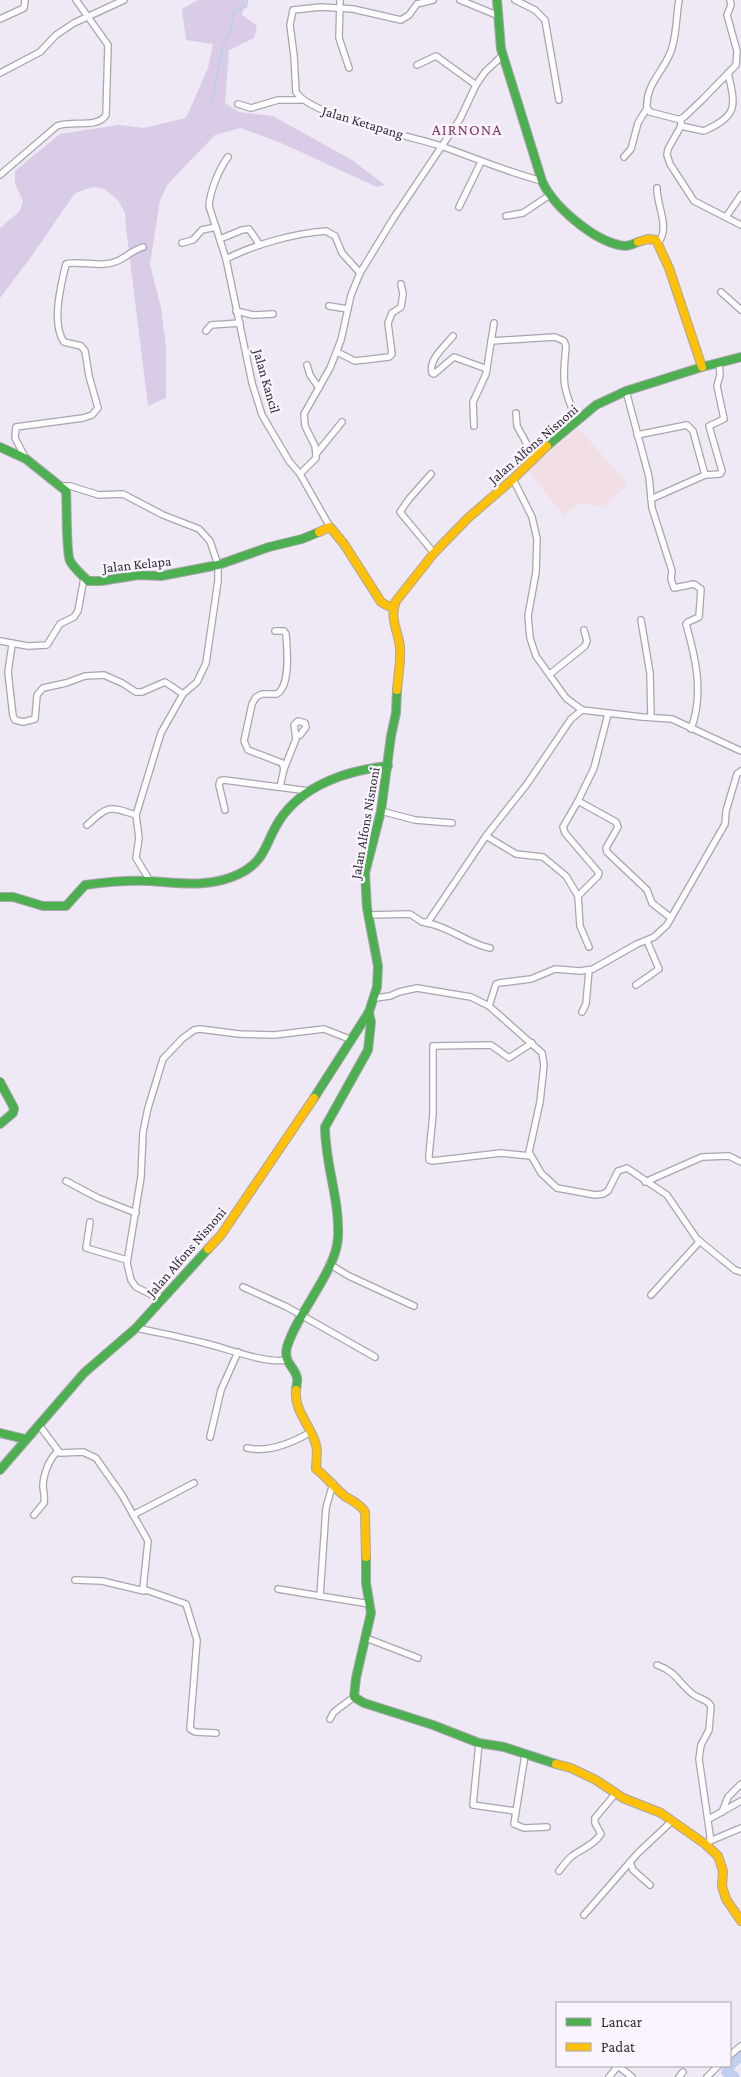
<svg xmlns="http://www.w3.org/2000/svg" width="741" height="2077" font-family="'Crimson Pro',serif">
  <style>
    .education { fill: #f1dfe5 }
    .green { fill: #dacbe6 }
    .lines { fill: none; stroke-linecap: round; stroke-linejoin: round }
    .stream { stroke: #c2ceed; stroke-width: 2 }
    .river { stroke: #c2ceed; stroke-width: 11 }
    .street-casing { stroke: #a9a4ad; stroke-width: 8 }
    .fast-casing { stroke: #a9a4ad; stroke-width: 10 }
    .slow-casing { stroke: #a9a4ad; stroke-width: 10 }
    .street { stroke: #fdfcfe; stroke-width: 5.5 }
    .fast { stroke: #4caf50; stroke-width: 8 }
    .slow { stroke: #ffc107; stroke-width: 8 }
    .labels { text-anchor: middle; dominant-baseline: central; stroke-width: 5; stroke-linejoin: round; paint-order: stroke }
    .street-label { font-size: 14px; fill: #2f2a33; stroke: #f9f4fd }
    .quarter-label { font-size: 16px; letter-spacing: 1px; fill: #813d5b; stroke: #f9f4fd }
  </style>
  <rect width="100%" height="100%" fill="#efe8f5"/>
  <path class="education" d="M578 428 628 484 604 507 581 503 563 515 528 470Z"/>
  <path class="green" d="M198 0H246L242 15 257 26 254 38 229 50 225 103 239 112 273 116 352 160 385 185 377 187 279 142 240 128 215 135 168 184 160 200 150 264 161 308 166 347V398L148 406 126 228 125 213 118 200 105 189 93 187 75 193 31 257 0 298V228L20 211 23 201 15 184V171L60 134 119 125 144 128 186 118 208 68 213 44 186 40 182 9Z"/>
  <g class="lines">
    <path class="stream" d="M211 106 223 45 230 33 234 10 246 7 247 0"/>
    <path class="river" d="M734 2077 727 2072 731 2064 741 2055"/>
    <defs>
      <g id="street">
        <path d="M340 0 339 38 349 68"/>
        <path d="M433 0 417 4 409 15 401 20 353 9 321 7 293 10 290 25 294 56 296 92C311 116 410 136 441 146 475 158 507 172 542 181"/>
        <path d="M460 0 499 16"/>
        <path d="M515 0 535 10 545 20 559 100"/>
        <path d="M679 0C676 16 677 35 671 51 664 71 645 85 647 108L650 112 681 120V126L668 149 667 155 670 164 694 201 741 225"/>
        <path d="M0 19 24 8 25 0"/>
        <path d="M417 65 436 56 476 85"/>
        <path d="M0 73 40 52 56 35 74 23 124 0"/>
        <path d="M238 104 251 108 278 100H302"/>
        <path d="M680 119 684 117 702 100 736 65 737 51 727 15 731 5 730 0"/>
        <path d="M681 126 704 131C738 115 736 107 728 73"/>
        <path d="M228 157C219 169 210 191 209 206L226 259 252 383 262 415 289 461 300 474 330 527"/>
        <path d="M624 157 631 149 638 123 647 108"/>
        <path d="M0 175 57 126C72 120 97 129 106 115L108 45 76 0"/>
        <path d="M657 188C656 204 671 228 658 243"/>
        <path d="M459 207 481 162"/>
        <path d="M506 216 523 213 550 195"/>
        <path d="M726 217 741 195"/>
        <path d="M220 239 242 230 249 229 260 245"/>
        <path d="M182 243 193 240 202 230 216 227"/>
        <path d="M226 259C253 245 295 233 326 231L335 236 342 253 360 273"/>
        <path d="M721 292 741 310"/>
        <path d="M329 306 348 309"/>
        <path d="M236 311 253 315 273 314"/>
        <path d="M206 331 211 325 240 323"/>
        <path d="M453 336C445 346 428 360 432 373L434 374 454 357 487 369"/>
        <path d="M491 341 555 337 564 341 566 346C565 360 562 378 566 391 569 403 573 409 576 422"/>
        <path d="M337 352 355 361 389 357 392 354 388 323 392 313 401 307 403 294 401 284"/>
        <path d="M307 365 310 375 319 388"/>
        <path d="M626 391 649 477 652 508 672 571 671 579 674 588 694 584 701 589 699 617 688 622 686 624C696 659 704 694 691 729"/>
        <path d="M516 413 517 426 534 457"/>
        <path d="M474 426 473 402 486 374 494 323"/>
        <path d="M637 435 687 425 693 431 705 475"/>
        <path d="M316 454 342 422"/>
        <path d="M26 459 15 438 16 427 83 418 92 415 98 408 89 376 85 351 81 346 64 342C51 324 61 284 66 264 71 261 95 265 104 264 123 263 127 252 143 247"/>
        <path d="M300 474 316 458V454L315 446 305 426 304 414 330 368 341 340 351 295 360 273 393 219 460 119 476 85 485 72 503 55"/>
        <path d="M431 474 409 499 400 512 434 553"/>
        <path d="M513 479 532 517 537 539 536 572 528 616 530 638 536 656 566 698 582 710 642 717 672 719 741 751"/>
        <path d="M61 486H70L99 495 123 494 163 515 199 529 210 541 218 565V581L206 663 197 682 183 694 161 733 136 815 139 838 136 858 150 881"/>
        <path d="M651 499 705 475 720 474 722 471 709 426 724 419 717 386 720 375 719 362"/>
        <path d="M641 620 650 673 651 717"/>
        <path d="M275 631H284L286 634C287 648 291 685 277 694H262L256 697 252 704 244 741 248 750 282 763 284 769 280 787"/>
        <path d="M0 641 28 646 47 645 60 624 74 617 78 611 84 578"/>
        <path d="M12 645 8 672 13 716 15 720 23 722 35 719 37 695 43 688 66 683 85 676 104 675 122 683 136 692H142L165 682 183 694"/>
        <path d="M550 674 585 646 587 641 584 630"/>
        <path d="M284 769 296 739 294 725 298 721 305 723 306 727 300 735 296 736"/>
        <path d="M578 801 616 822 618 827 606 848 607 852 647 890 652 903 671 918"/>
        <path d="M225 810 219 785 220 781 224 780 309 791"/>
        <path d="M381 811 415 820 452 823"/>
        <path d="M87 825C109 805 108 806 136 815"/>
        <path d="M486 836 516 854 543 857 566 876 578 896 580 926 589 947"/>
        <path d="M578 896 598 876 599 873 565 833 563 827 578 801 594 768 608 714"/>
        <path d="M369 915 410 914 422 922H428L486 836 527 784 571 719 582 710"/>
        <path d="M426 923C449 926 468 944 490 948"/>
        <path d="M636 985 659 969 647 941"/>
        <path d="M375 998 390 996 399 992 417 988 471 997 489 1006 542 1053 544 1065 540 1102 529 1152 541 1173 557 1188 595 1195 603 1194 608 1191 618 1171 627 1168 667 1195 697 1239 735 1270 741 1272"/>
        <path d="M489 1006 496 984 499 983 531 979 555 969 580 971 593 969 637 944 654 937 667 925 725 824 726 811 737 774 741 771"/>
        <path d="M582 1012 586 1004 589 970"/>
        <path d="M530 1156 501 1153 432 1161 429 1160V1155L433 1114V1046L491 1045 509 1058 532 1043"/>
        <path d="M66 1181 98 1198 136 1213"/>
        <path d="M645 1182 702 1157 729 1156 741 1162"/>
        <path d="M90 1222 86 1248 127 1260"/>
        <path d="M329 1264 349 1276 414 1306"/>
        <path d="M243 1287 287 1307 375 1357"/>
        <path d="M651 1295 700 1241"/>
        <path d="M163 1297 152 1295 136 1287 131 1280 127 1263 141 1177 143 1132 148 1108 163 1059 182 1039 194 1030 200 1029 239 1034 274 1035 324 1029 352 1040"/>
        <path d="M136 1328C159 1333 181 1337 204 1343 226 1348 265 1364 286 1360"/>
        <path d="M39 1425 60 1453 83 1452 96 1458 122 1495 148 1541 143 1589 186 1604 197 1640 190 1729 195 1732 216 1733"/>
        <path d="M210 1437 221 1390 238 1352"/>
        <path d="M247 1448C269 1453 292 1443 311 1432"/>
        <path d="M333 1483 326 1508 320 1596 370 1604"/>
        <path d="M34 1515 44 1503C45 1498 44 1493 43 1487 43 1475 49 1459 58 1451"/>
        <path d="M133 1515 194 1483"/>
        <path d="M75 1580 102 1581 144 1591"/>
        <path d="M278 1589 320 1596"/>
        <path d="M366 1638 418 1658"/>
        <path d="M657 1665C677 1672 679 1684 694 1695 700 1699 707 1699 711 1706L709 1730 701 1745 699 1759 710 1835V1841L705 1844"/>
        <path d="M330 1719 334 1712 354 1697"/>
        <path d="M479 1743 473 1805 515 1811"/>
        <path d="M525 1755 514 1824 524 1828 547 1827"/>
        <path d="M722 1812 728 1797 741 1784"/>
        <path d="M709 1819 741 1801"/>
        <path d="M710 1841 741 1828"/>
        <path d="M630 1862 633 1870 650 1885"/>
        <path d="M559 1871C563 1866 567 1860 572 1856 583 1848 594 1845 601 1834L595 1823V1818L616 1793"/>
        <path d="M584 1915 638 1853 672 1821"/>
        <path d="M730 2055 741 2046"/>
        <path d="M618 2066 632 2077"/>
        <path d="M609 2077 618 2066"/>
        <path d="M679 2077 683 2072"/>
        <path d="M707 2077 718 2066"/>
      </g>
      <g id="fast">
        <path d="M497 0 501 49 542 181C553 206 592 239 619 245 626 247 631 245 638 242"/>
        <path d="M547 446 596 405 626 391 702 367 741 357"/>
        <path d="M0 447 26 459 66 491C67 504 66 553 70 561 74 568 82 575 88 581H101L138 575 161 576 218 565 269 547 302 539 319 532"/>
        <path d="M0 897H13L43 906H66L85 885C106 882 128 880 150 881 181 883 210 888 239 874 266 861 265 843 279 821 302 785 348 770 388 766"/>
        <path d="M0 1082 14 1108 13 1113 0 1124"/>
        <path d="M314 1098 369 1012 377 987 378 966 367 908 365 873 381 811 391 736 396 713 397 690"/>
        <path d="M296 1390C296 1387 298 1382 297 1378 295 1366 283 1364 287 1347 297 1313 337 1270 338 1237 340 1200 325 1164 325 1127L368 1050 371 1022 369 1013"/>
        <path d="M0 1433 25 1439"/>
        <path d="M0 1470 84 1373 136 1328 208 1249"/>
        <path d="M366 1557V1583L371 1613 356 1678 354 1697 364 1703 433 1725 479 1743 504 1747 556 1764"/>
      </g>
      <g id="slow">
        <path d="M638 242 648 239 656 240 669 268 702 367"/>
        <path d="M319 532 330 527 344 544 381 602 388 606H394"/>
        <path d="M397 690C398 677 401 661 400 647 398 631 389 617 396 601L434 553 468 518 513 479 547 446"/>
        <path d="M208 1249 221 1235 314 1098"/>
        <path d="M296 1390C294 1412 311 1425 316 1445 318 1452 316 1462 316 1469 327 1477 335 1489 346 1497 353 1501 361 1505 365 1512L366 1557"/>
        <path d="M556 1764 571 1768 596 1780 623 1798 661 1813 705 1844 718 1856 723 1871 722 1886 726 1899 741 1921"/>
      </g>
    </defs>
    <use href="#street" class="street-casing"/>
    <use href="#fast" class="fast-casing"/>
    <use href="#slow" class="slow-casing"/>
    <use href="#street" class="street"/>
    <use href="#fast" class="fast"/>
    <use href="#slow" class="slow"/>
  </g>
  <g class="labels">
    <g class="street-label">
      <text transform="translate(363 122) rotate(17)">Jalan Ketapang</text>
      <text transform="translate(267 381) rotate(74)">Jalan Kancil</text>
      <text transform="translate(533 444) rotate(-41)">Jalan Alfons Nisnoni</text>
      <text transform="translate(137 564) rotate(-6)">Jalan Kelapa</text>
      <text transform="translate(365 823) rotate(-80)">Jalan Alfons Nisnoni</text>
      <text transform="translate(186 1252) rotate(-49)">Jalan Alfons Nisnoni</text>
    </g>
    <g class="quarter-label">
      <text x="467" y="129">AIRNONA</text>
    </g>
  </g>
  <rect x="556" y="2002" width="175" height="65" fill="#f9f4fd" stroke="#a8a3ac"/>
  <rect x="566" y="2018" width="25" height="8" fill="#4caf50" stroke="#a8a3ac"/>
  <text x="601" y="2027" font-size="15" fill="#2f2a33">Lancar</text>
  <rect x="566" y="2043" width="25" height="8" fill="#ffc107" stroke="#a8a3ac"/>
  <text x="601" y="2052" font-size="15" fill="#2f2a33">Padat</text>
</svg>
